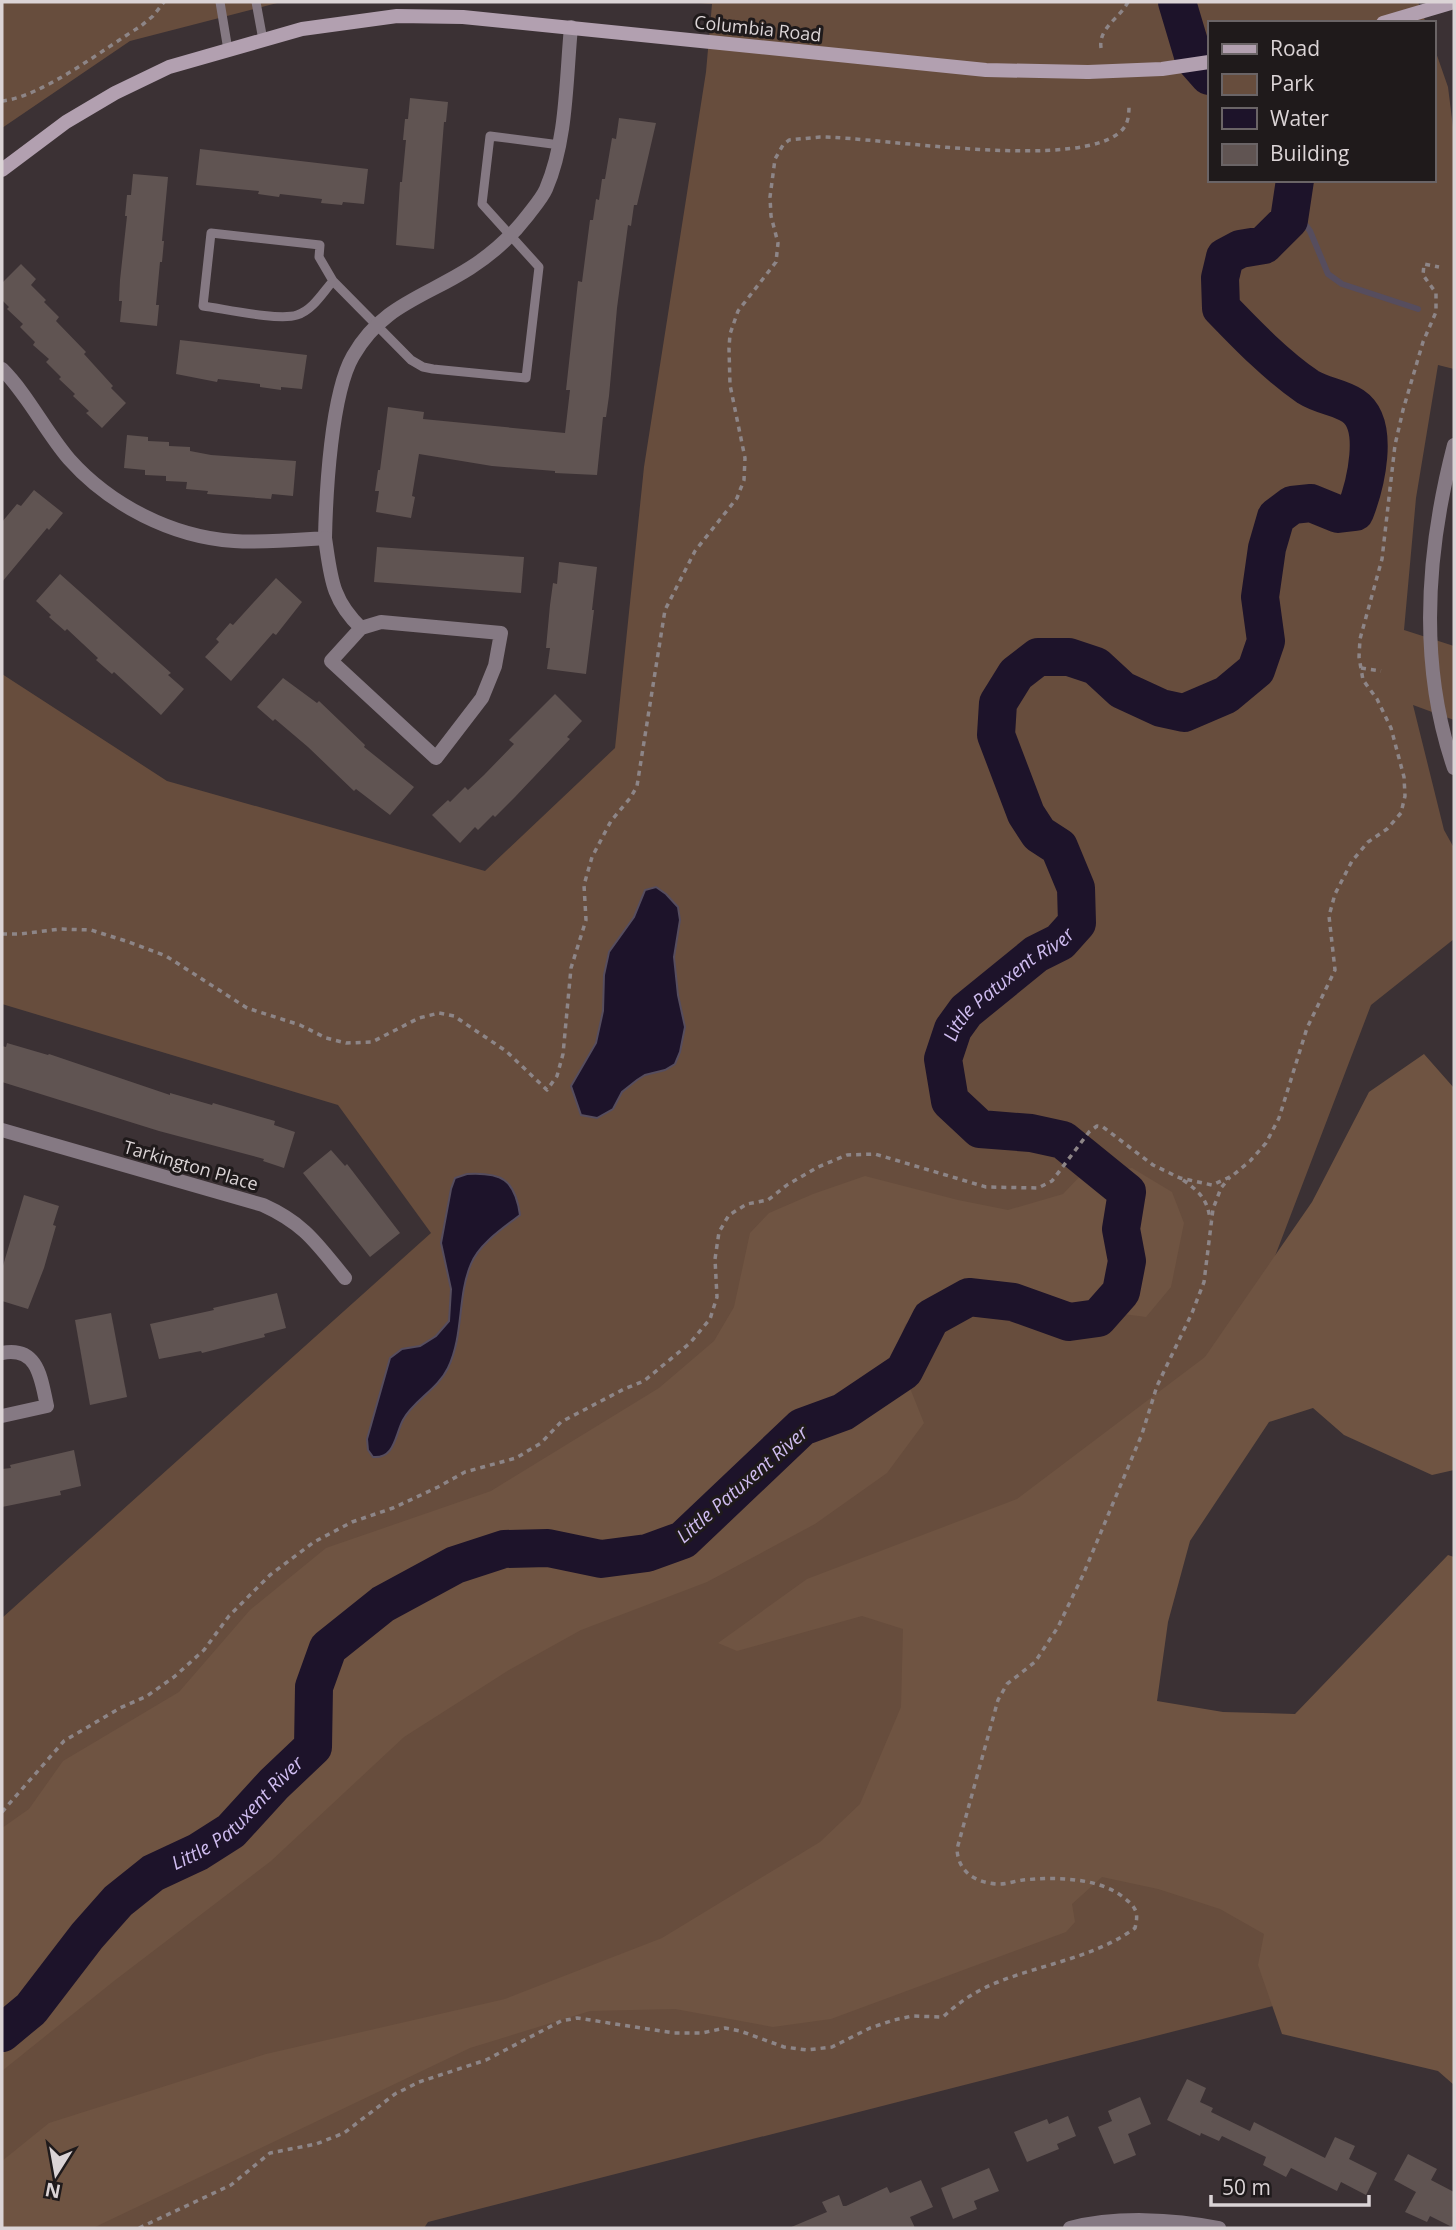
<svg xmlns="http://www.w3.org/2000/svg" width="1456" height="2230" font-family="'Open Sans',sans-serif">
  <style>
    .green { fill: #674d3d }
    .forest { fill: #6f5442 }
    .water { fill: #1d132a; stroke: #564d5e; stroke-width: 2 }
    .lines { fill: none; stroke-linecap: round; stroke-linejoin: round }
    .stream { stroke: #564d5e; stroke-width: 6 }
    .river { stroke: #1d132a; stroke-width: 38 }
    .building { fill: #605452 }
    .path { stroke: #8d8587; stroke-width: 3.5; stroke-dasharray: 5 5; stroke-linecap: butt }
    .service { stroke: #857983; stroke-width: 9 }
    .minor { stroke: #857983; stroke-width: 14 }
    .tertiary { stroke: #857983; stroke-width: 14 }
    .secondary { stroke: #b2a0b0; stroke-width: 14 }
    .secondary-bridge { stroke: #b2a0b0; stroke-width: 14 }
    .labels { text-anchor: middle; dominant-baseline: central; stroke-width: 6; stroke-linejoin: round; paint-order: stroke }
    .street-label { font-size: 18px; fill: #dbd4d6; stroke: #1f1a1b }
    .water-label { font-size: 19px; font-style: italic; fill: #cfbcf0; stroke: #1f1a1b }
  </style>
  <rect width="100%" height="100%" fill="#3b3134"/>
  <g class="green">
    <path d="M2 2H281L130 41 2 128Z"/>
    <path d="M688 2H1418L1426 23H1209V180H1433V44L1448 87 1454 135V369L1438 365 1416 498 1404 630 1454 646V720L1413 705 1444 830 1454 848V939L1371 1005 1076 1777 1334 1873 1277 2005 428 2222 424 2228H2V1618L431 1233 338 1105 2 1004V674L167 781 485 871 615 748 644 467 706 72 712 4Z"/>
  </g>
  <g class="forest">
    <path d="M1424 1054 1454 1088V1470L1432 1475 1344 1435 1313 1408 1269 1422 1190 1541 1168 1622 1157 1701 1223 1712 1295 1714 1448 1555 1454 1557V2085L1438 2071 1282 2034 1258 1965 1264 1934 1220 1909 1158 1889 1102 1877 1072 1904 1075 1922 1066 1932 831 2019 773 2027 675 2009 590 2011 470 2048 93 2228H2V2161L49 2123 266 2054 505 1999 662 1938 820 1842 860 1804 901 1707 903 1629 862 1616 737 1651 718 1643 807 1579 1017 1499 1205 1357 1312 1202 1369 1092Z"/>
    <path d="M1132 1168 1172 1192 1184 1223 1171 1287 1146 1317 1077 1308 1017 1295 936 1296 905 1325 896 1353 924 1423 887 1473 815 1524 707 1582 581 1630 509 1670 404 1737 271 1861 114 1981 2 2071V1828L29 1809 63 1761 179 1692 250 1610 326 1548 491 1491 659 1388 714 1341 734 1307 750 1233 769 1213 813 1194 865 1176 958 1200 1008 1210 1063 1194 1084 1172Z"/>
  </g>
  <g class="water">
    <path d="M656 887 666 894 678 907 680 920 674 957 678 995 685 1027 680 1052 675 1064 665 1070 645 1075 637 1080 622 1092 613 1109 597 1118 581 1115 571 1086 596 1043 603 1011 604 975 609 952 634 917 645 890Z"/>
    <path d="M467 1174C501 1172 515 1179 520 1215 503 1228 479 1244 471 1264 457 1297 464 1335 448 1368 438 1389 413 1401 403 1420 395 1435 395 1459 373 1457L368 1450 367 1439 390 1358 402 1349 420 1346 436 1336 449 1321 451 1289 441 1243 451 1189 455 1178Z"/>
  </g>
  <g class="lines">
    <path class="stream" d="M1292 206 1310 231 1328 274 1342 284 1418 309"/>
    <g class="river">
      <path d="M1177 2 1194 59 1209 76"/>
      <path id="s1" d="M2 2033 31 2009 87 1936 118 1901 153 1873 198 1852 231 1831 274 1784 313 1747 314 1687 328 1648 383 1604 455 1565 504 1549 548 1548 601 1559 647 1553 683 1540 802 1427 843 1412 904 1371 931 1318 969 1297 1013 1302 1069 1322 1098 1318 1121 1292 1127 1261 1121 1229 1127 1192 1063 1140 1031 1133 980 1129 950 1101 943 1059 953 1029 966 1011 1036 954 1060 942 1077 923 1076 888 1059 847 1039 834 1026 814 996 735 998 703 1016 674 1038 657H1069L1096 666 1122 690 1161 708 1184 713 1226 695 1256 670 1266 641 1260 597 1267 548 1276 517 1292 505 1311 503 1338 514 1355 512C1365 486 1381 425 1353 406 1340 397 1322 396 1308 387 1276 365 1248 336 1221 308L1220 278 1225 257 1240 249 1264 245 1289 220 1295 180"/>
    </g>
  </g>
  <g class="building">
    <path d="M410 98 448 102 446 122H444L434 249 396 245 400 182H402L406 140H403L405 119H408Z"/>
    <path d="M619 118 656 123 637 205H634L631 226 628 225 617 308 609 396 606 417H603L597 475 555 473V471L492 466 419 454 412 496 415 497 411 518 376 512 379 491H375L378 470H380L388 407 424 412 423 419 565 433 570 390H566L578 281 582 282 590 220H593L596 199 599 200 602 179H605L612 138 616 139Z"/>
    <path d="M200 149 368 169 364 204 343 202 342 205 321 203 322 199 280 194 279 197 258 194 259 191 196 185Z"/>
    <path d="M133 174 168 177 162 241H164L162 262H160L156 305H159L157 326 120 322 122 301H119L120 280 127 216H125L127 195H131Z"/>
    <path d="M21 264 36 279 31 285 46 300 44 302 59 317 56 321 86 352 84 354 113 386 111 388 126 403 102 428 86 413 89 411 73 396 75 394 59 379 61 377 46 362 49 359 33 345 35 342 20 327 23 324 7 309 9 307 2 300V283Z"/>
    <path d="M180 340 307 355 302 389 281 387V390L260 387V384L218 379 217 382 176 374Z"/>
    <path d="M127 435 148 437V441L169 442V446L190 447V451L211 455 296 461 293 496 272 494 271 499 207 494 208 491 186 489 187 482 166 481V476L145 475V470L124 468Z"/>
    <path d="M34 490 63 513 49 530 47 528 2 582V522L17 504 21 506Z"/>
    <path d="M377 547 524 557 521 593 374 582Z"/>
    <path d="M559 562 597 567 592 610H594L586 674 547 669 550 648H546L550 605 553 583 557 584Z"/>
    <path d="M60 574 171 673 168 675 184 689 161 715 114 672 112 674 96 660 98 658 67 629 65 631 49 617 51 615 36 601Z"/>
    <path d="M276 578 302 602 276 635 273 633 231 681 205 657 219 642 216 639 230 623 233 625Z"/>
    <path d="M283 678 317 703 319 701 365 745 364 747 414 787 390 815 356 789 354 791 308 747 275 719 273 721 257 707Z"/>
    <path d="M555 694 582 721 567 737 570 739 515 797 495 817 493 815 478 830 475 827 460 843 432 815 448 800 450 802 465 787 468 790 484 775 514 744 509 740Z"/>
    <path d="M7 1043 48 1055 49 1054 170 1095V1093L212 1105 213 1103 275 1121 274 1125 295 1132 284 1168 263 1161 264 1159 159 1131 2 1082V1046L6 1047Z"/>
    <path d="M331 1150 345 1166 347 1164 400 1233 370 1257 303 1173Z"/>
    <path d="M24 1195 59 1206 53 1225 56 1226 44 1268 28 1309 2 1301V1269Z"/>
    <path d="M277 1293 286 1328 264 1334 265 1337 202 1353 201 1351 159 1359 150 1324 214 1310 213 1308Z"/>
    <path d="M111 1313 127 1397 90 1405 75 1320Z"/>
    <path d="M74 1450 81 1486 60 1491 61 1495 2 1507V1469L11 1468 10 1465Z"/>
    <path d="M1187 2079 1206 2088 1200 2102 1213 2108 1211 2112 1250 2131 1254 2122 1325 2158 1335 2137 1355 2146 1349 2159 1377 2173 1366 2195 1341 2182 1337 2191 1291 2168 1286 2177 1263 2165 1266 2157 1222 2136 1219 2141 1201 2133 1200 2136 1167 2120Z"/>
    <path d="M1140 2097 1151 2124 1128 2134 1136 2155 1114 2164 1098 2127 1112 2121 1108 2111Z"/>
    <path d="M1068 2116 1076 2136 1057 2144 1059 2149 1027 2162 1014 2132 1047 2119 1049 2124Z"/>
    <path d="M1408 2154 1437 2169 1431 2180 1454 2192V2228L1430 2216 1427 2222 1405 2212 1416 2192 1394 2180Z"/>
    <path d="M989 2168 999 2191 974 2201 977 2209 953 2219 941 2188Z"/>
    <path d="M921 2180 933 2207 910 2217 915 2228H789L827 2212 822 2202 839 2195 843 2206H846L887 2187 890 2193Z"/>
  </g>
  <g class="lines">
    <g class="path">
      <path d="M1101 48C1098 28 1120 18 1128 2"/>
      <path d="M2 101C42 97 105 48 141 26L153 16 164 2"/>
      <path d="M1361 668 1381 671"/>
      <path d="M2 934H20L60 929 91 930 129 942 166 956 247 1008 300 1025 326 1038 346 1043 372 1042 419 1018 439 1013 454 1016 506 1051 547 1090 557 1076 563 1054 571 968 586 920 584 885 592 857 611 821 631 797 637 786 665 610 695 551 737 498 744 480 745 458 730 385 729 348 730 334 738 311 776 262 778 243 771 216 770 197 775 159 783 145 789 140 820 137C880 137 1085 173 1123 129 1129 122 1129 112 1129 104"/>
      <path d="M1183 1180C1199 1191 1208 1200 1210 1220"/>
      <path d="M2 1812 64 1741 120 1708 147 1696 174 1677 204 1650 229 1616 270 1575 314 1542 352 1522 393 1508 438 1487 465 1472 516 1458 541 1443 561 1422 624 1389 644 1381 690 1343 710 1319 717 1297 715 1259 719 1232 729 1215 747 1204 768 1200 787 1185 818 1167 847 1155 875 1154 986 1187 1038 1188 1052 1181 1089 1132 1097 1126 1103 1127 1153 1165 1180 1178 1212 1185 1232 1176 1250 1161 1266 1143 1279 1118 1307 1028 1335 970 1329 916 1335 894 1352 861 1368 842 1387 829 1401 813 1405 796 1404 777 1391 728 1377 699 1363 680 1359 657 1360 639 1382 559 1395 445 1403 410 1423 342 1436 312V293L1423 275 1424 264 1439 267"/>
      <path d="M139 2228 231 2185 270 2153 316 2144 344 2133 395 2094 419 2082 486 2060 561 2021 577 2018 674 2033H702L725 2028 740 2031 784 2047 807 2050 832 2047 870 2028 894 2020 912 2016 943 2017C959 2002 977 1990 998 1982 1043 1964 1096 1957 1135 1928 1139 1912 1136 1907 1123 1897 1098 1877 1053 1877 1023 1880 1014 1881 1005 1885 996 1884 974 1882 958 1871 957 1849L998 1700 1007 1684 1035 1662 1058 1627 1083 1575 1142 1434 1157 1386 1192 1313 1204 1282 1213 1209 1221 1188 1230 1177"/>
    </g>
    <g class="service">
      <path d="M220 2 228 50"/>
      <path d="M256 2 263 40"/>
      <path d="M333 281C323 292 313 310 297 315 279 321 225 309 203 306L211 233 320 245 319 257 333 281 411 360 423 367 433 369 526 378 539 267 482 204 490 136 560 145"/>
    </g>
    <g class="minor">
      <path d="M2 369C28 395 45 431 69 459 110 505 172 537 234 541 264 543 295 540 325 538 326 493 331 394 353 356 382 305 425 297 470 268 492 254 512 236 528 215 534 207 542 198 546 189 567 141 566 79 571 27"/>
      <path d="M325 538C331 577 331 599 361 628L381 622 501 633 495 666 482 698 436 758 331 661 361 628"/>
      <path d="M2 1130 263 1205C305 1224 317 1244 345 1278"/>
      <path d="M2 1353C39 1346 41 1380 47 1406L2 1416"/>
      <path d="M1070 2228C1116 2216 1173 2219 1219 2228"/>
    </g>
    <path class="tertiary" d="M1454 445C1427 549 1418 664 1454 768"/>
    <g class="secondary">
      <path d="M1383 23 1454 2"/>
      <path d="M2 170 66 122 115 93 169 67 302 29 397 16 463 17 986 70 1088 72"/>
    </g>
    <path class="secondary-bridge" d="M1088 72 1162 69 1209 62"/>
  </g>
  <g class="labels">
    <g class="street-label">
      <text transform="translate(758 28) rotate(6)">Columbia Road</text>
      <text transform="translate(191 1165) rotate(16)">Tarkington Place</text>
    </g>
    <g class="water-label">
      <text stroke="none"><textPath href="#s1" startOffset="1922">Little Patuxent River</textPath></text>
      <text transform="translate(742 1484) rotate(-41)">Little Patuxent River</text>
      <text stroke="none"><textPath href="#s1" startOffset="326">Little Patuxent River</textPath></text>
    </g>
  </g>
  <rect width="1456" height="2230" fill="none" stroke="#dbd4d6" stroke-width="7"/>
  <rect x="1208" y="21" width="228" height="161" fill="#1f1a1b" stroke="#6a6466" stroke-width="2"/>
  <rect x="1222" y="44" width="35" height="10" fill="#b2a0b0" stroke="#6a6466" stroke-width="2"/>
  <text x="1270" y="56" font-size="21" fill="#dbd4d6">Road</text>
  <rect x="1222" y="74" width="35" height="21" fill="#674d3d" stroke="#6a6466" stroke-width="2"/>
  <text x="1270" y="91" font-size="21" fill="#dbd4d6">Park</text>
  <rect x="1222" y="108" width="35" height="21" fill="#1d132a" stroke="#6a6466" stroke-width="2"/>
  <text x="1270" y="126" font-size="21" fill="#dbd4d6">Water</text>
  <rect x="1222" y="144" width="35" height="21" fill="#605452" stroke="#6a6466" stroke-width="2"/>
  <text x="1270" y="161" font-size="21" fill="#dbd4d6">Building</text>
  <g transform="translate(56 2174) rotate(191)" stroke="#1f1a1b" stroke-width="5" paint-order="stroke">
  <path d="M0-5L12 26L0 18L-12 26Z" fill="#dbd4d6"/>
  <text y="-10" font-size="19" font-weight="bold" text-anchor="middle" fill="#dbd4d6">N</text>
  </g>
  <path d="M1211 2195v10h158v-10" fill="none" stroke="#dbd4d6" stroke-width="3.5"/>
  <text x="1222" y="2195" font-size="21" fill="#dbd4d6" stroke="#1f1a1b" stroke-width="5" paint-order="stroke">50 m</text>
</svg>
